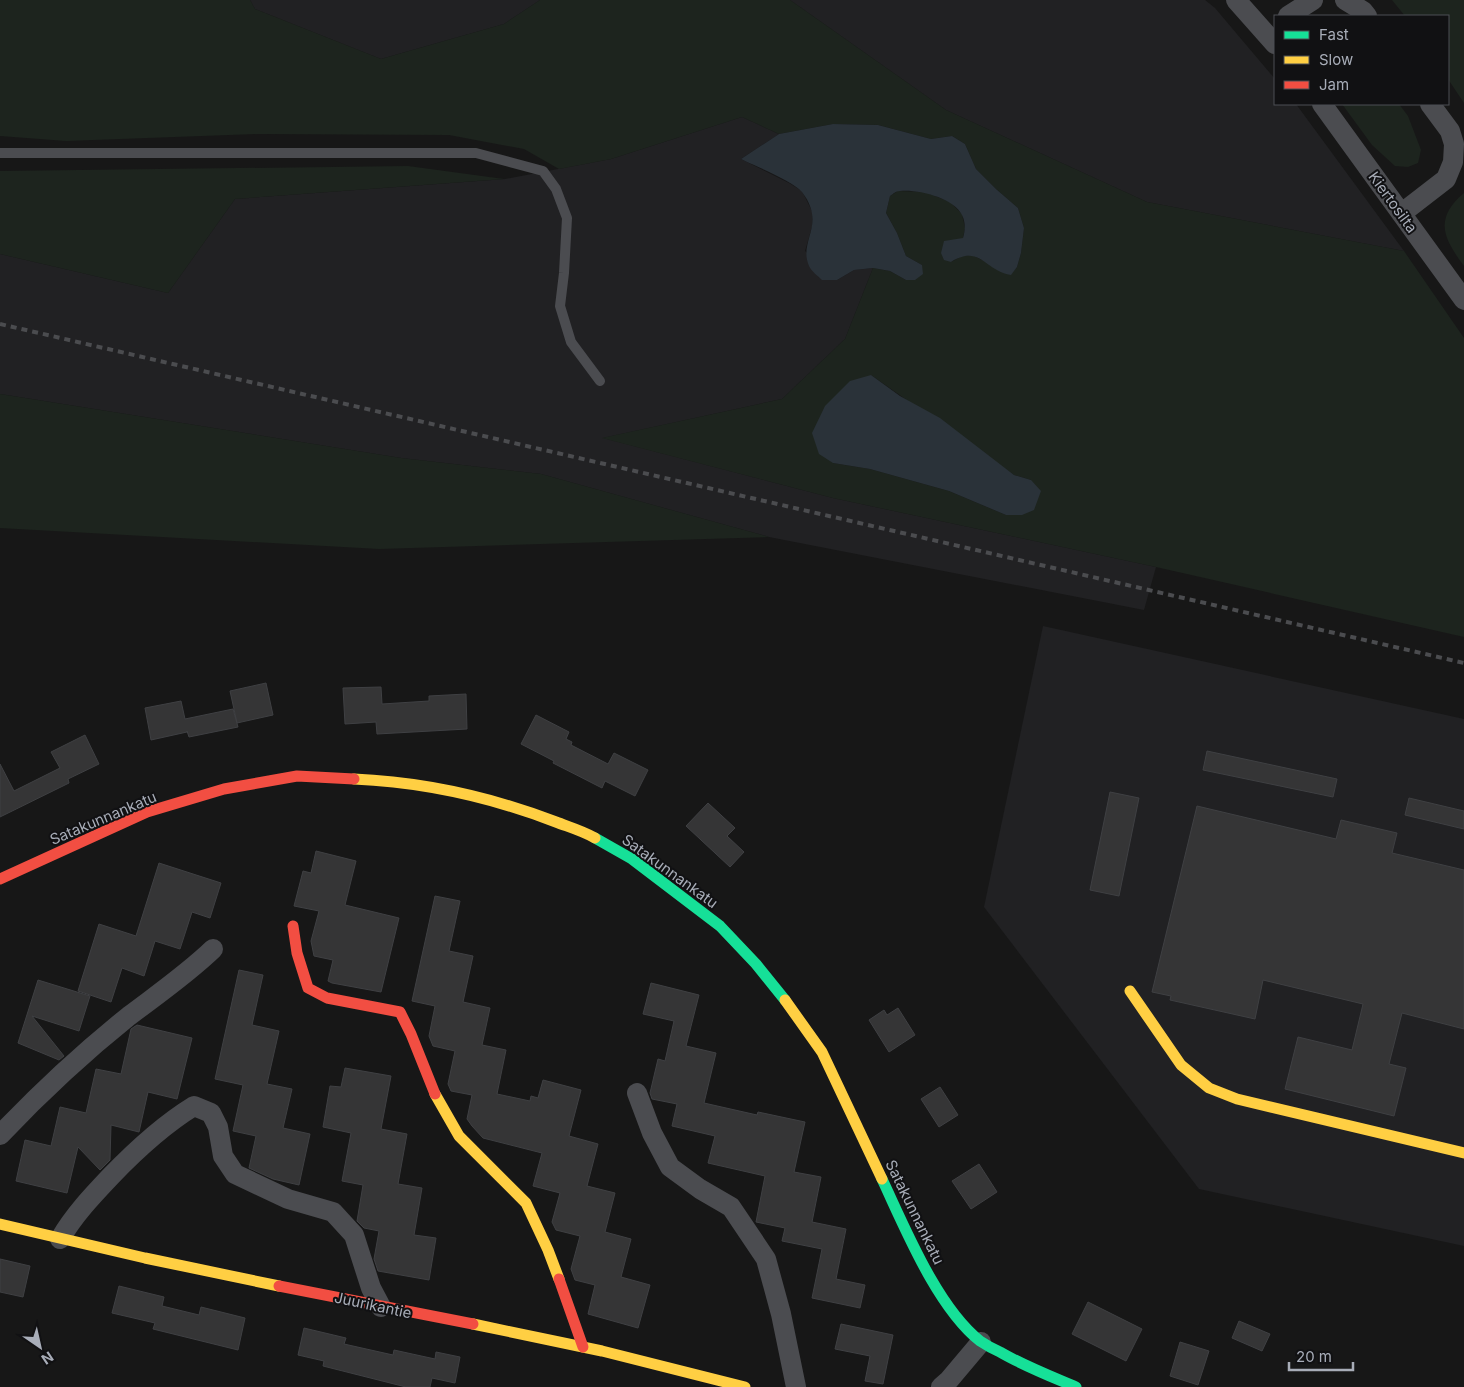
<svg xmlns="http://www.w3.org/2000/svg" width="1464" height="1387" font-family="Inter,sans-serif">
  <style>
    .built { fill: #212123 }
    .green { fill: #1d241e; fill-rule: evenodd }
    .water { fill: #2a3239 }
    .building { fill: #353536; stroke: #3f4043 }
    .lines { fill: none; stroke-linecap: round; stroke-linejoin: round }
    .lane { stroke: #4b4c50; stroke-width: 10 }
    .street { stroke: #4b4c50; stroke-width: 20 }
    .fast { stroke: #16e098; stroke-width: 11 }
    .slow { stroke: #ffcf43; stroke-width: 11 }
    .jam { stroke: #f24e42; stroke-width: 11 }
    .rail { stroke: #4b4c4f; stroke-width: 4; stroke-dasharray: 6 5; stroke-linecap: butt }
    .labels { text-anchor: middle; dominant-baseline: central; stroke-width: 4; stroke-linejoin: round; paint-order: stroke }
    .street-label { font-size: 15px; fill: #a8adb8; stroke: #111113 }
  </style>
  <rect width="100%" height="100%" fill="#171717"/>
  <g class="built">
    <path d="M250 0H540L504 24 381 59 255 9Z"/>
    <path d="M790 0H1205L1215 8 1275 79V104H1296L1404 251 1147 202 946 110Z"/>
    <path d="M742 117 779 134 741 159 789 183 802 191 813 213 812 227 805 251 837 280 854 270 873 268 845 339 782 399 603 438 833 498 1156 567 1144 610 769 537 541 474 401 458 0 394V254L168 293 235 199 505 179 611 159Z"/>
    <path d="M1043 626 1464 719V1246L1199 1189 984 907Z"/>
  </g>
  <g class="green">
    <path d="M0 0H250L255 9 381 59 504 24 540 0H790L946 110 1147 202 1404 251 1464 338V637L1156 567 833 498 602 438 782 399 845 339 873 268 890 271 906 280 922 265 906 256 897 233 886 213 890 196 898 191 925 192 950 202 962 214 965 228 963 238 951 262 962 256 972 255 1011 274 1017 267 1021 253 1024 228 1018 208 996 189 976 169 965 144 952 136 931 139 878 125 833 124 779 134 742 117 611 159 559 169 524 149 449 135 259 134 66 141 0 136ZM871 375 1014 475 1031 480 1006 515 949 491 870 469 833 463Z"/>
    <path d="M1392 0H1464V103L1448 79V16H1405Z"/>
    <path d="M1342 104H1399L1408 116 1421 150 1418 163 1408 167 1395 166 1372 145Z"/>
    <path d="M408 166 504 179 235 199 168 293 0 254V171Z"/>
    <path d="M1464 193V266C1444 239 1433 219 1464 193Z"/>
    <path d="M0 394 401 458 541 474 769 537 379 549 0 528Z"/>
  </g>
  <g class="water">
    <path d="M833 124 878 125 931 139 952 136 965 144 976 169 996 189 1018 208 1024 228 1021 253 1017 267 1011 275C984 271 981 244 951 262L944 260 941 253 944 241 963 238C965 231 966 223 962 215 954 198 918 189 900 191 896 191 893 194 890 196L886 213 897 233 906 256 922 265 923 274 915 280H906L890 271 873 268 854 270 837 280H822C818 276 811 271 809 266 798 240 827 225 802 192 793 181 755 166 741 159L779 134Z"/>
    <path d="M871 375 900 396 940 418 1014 475 1031 480 1041 491 1034 510 1022 515H1006L949 491 870 469 833 463 819 454 812 433 825 406 850 381Z"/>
  </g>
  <g class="building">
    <path d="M266 683 273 715 237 723 230 691Z"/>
    <path d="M381 687 382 704 429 701V696L466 694 467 729 377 734 376 722 345 724 343 688Z"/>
    <path d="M181 701 185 719 233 709 238 727 189 737 187 731V732L151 740 145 708Z"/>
    <path d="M536 715 569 732 566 739 572 742 571 745 608 764 614 753 648 770 635 796 605 781 602 788 553 763 554 761 521 744Z"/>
    <path d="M85 735 99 764 68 779 69 783 0 817V764L14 791 60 768 51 752Z"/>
    <path d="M1207 751 1337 779 1333 797 1203 770Z"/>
    <path d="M1110 792 1139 798 1119 896 1090 890Z"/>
    <path d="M1409 798 1464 811V829L1405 815Z"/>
    <path d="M708 803 735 828 727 836 744 852 730 867 686 826Z"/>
    <path d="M1197 806 1336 839 1341 820 1397 833 1392 853 1464 870V1029L1402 1013 1389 1064 1406 1068 1394 1116 1285 1089 1298 1037 1352 1050 1363 1004 1263 980 1255 1019 1170 1000 1171 996 1152 992Z"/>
    <path d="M316 851 356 861 345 905 399 918 381 992 332 983 328 981 333 960 314 956 311 941 319 911 294 906 303 871 311 873Z"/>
    <path d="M159 863 221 883 210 918 192 912 180 949 155 941 144 976 122 968 111 1002 78 991 99 924 136 936Z"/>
    <path d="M435 896 460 901 449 951 473 956 463 1002 490 1008 482 1045 506 1050 497 1094 530 1101 531 1096 538 1098 543 1080 581 1090 569 1136 598 1144 587 1186 615 1193 605 1232 631 1239 621 1277 650 1285 638 1328 588 1314 595 1285 575 1280 571 1269 580 1236 556 1230 552 1222 560 1193 533 1186 542 1153 483 1138 472 1126 467 1119 472 1095 451 1091 448 1084 455 1051 433 1046 429 1036 435 1006 412 1001Z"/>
    <path d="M239 970 263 975 252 1025 279 1031 267 1084 292 1089 283 1128 310 1134 299 1185 273 1179 249 1168 256 1136 233 1131 243 1085 215 1079Z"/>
    <path d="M38 980 90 996 79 1031 32 1016 64 1056 59 1060 18 1043Z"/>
    <path d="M651 983 699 995 686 1046 716 1053 704 1103 757 1115 758 1112 805 1122 794 1172 821 1177 812 1222 846 1229 836 1279 865 1285 860 1308 812 1298 822 1249 782 1241 785 1228 756 1222 765 1176 708 1163 715 1136 672 1126 677 1104 652 1099 650 1093 658 1059 665 1061 674 1021 643 1014Z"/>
    <path d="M898 1008 915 1035 889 1052 869 1020 884 1010 887 1015Z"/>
    <path d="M137 1025 192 1038 177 1099 148 1092 139 1132 111 1125 110 1160 100 1170 78 1147 67 1193 16 1181 25 1140 51 1146 60 1107 86 1113 96 1069 121 1074 131 1029Z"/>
    <path d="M345 1068 391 1076 381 1129 407 1134 398 1184 422 1188 414 1235 436 1238 429 1280 378 1271 374 1259 379 1231 364 1228 357 1221 363 1185 342 1181 351 1133 323 1127 330 1086 341 1087Z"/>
    <path d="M940 1087 958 1115 939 1127 921 1099Z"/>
    <path d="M979 1164 997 1192 971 1209 952 1181Z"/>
    <path d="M0 1259 30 1266 23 1297 0 1292Z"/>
    <path d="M119 1286 164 1297 162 1306 199 1315 201 1307 245 1318 238 1350 153 1329 155 1323 112 1313Z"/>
    <path d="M1088 1302 1142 1329 1126 1361 1072 1334Z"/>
    <path d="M1239 1321 1270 1334 1262 1351 1232 1338Z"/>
    <path d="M841 1324 893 1335 883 1384 865 1381 870 1356 835 1349Z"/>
    <path d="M304 1328 346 1338 344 1344 393 1355 394 1350 435 1359 436 1352 460 1357 455 1383 432 1378 430 1387H406L323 1366 324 1361 298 1355Z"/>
    <path d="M1180 1342 1209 1351 1198 1385 1170 1376Z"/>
  </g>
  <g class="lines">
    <path class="lane" d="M0 153H476L543 171 556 189 567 218 564 273 560 306 571 342 600 381"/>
    <g class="street">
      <path d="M1236 0 1275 44"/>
      <path d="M1345 0 1363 11 1367 16"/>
      <path d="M1288 16 1313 0"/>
      <path d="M1322 104 1464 300"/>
      <path d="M1402 213 1446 179 1453 162 1454 144 1450 131 1430 104"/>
      <path d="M637 1093 652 1133 670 1167 700 1189 731 1207 766 1259 781 1314 796 1387"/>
      <path d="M0 1135C40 1093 84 1052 129 1016 158 994 187 974 213 949"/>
      <path d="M60 1239C74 1215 92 1196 111 1176 137 1149 163 1125 194 1106L211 1113 218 1127 223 1156 235 1174 288 1199 333 1212 354 1235 371 1288 381 1307"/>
      <path d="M941 1387 949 1380 981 1342"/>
    </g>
    <g class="fast">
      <path d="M595 838 632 859 720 926 756 964 785 1000"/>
      <path d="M882 1179C905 1228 937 1307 980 1341 986 1345 993 1349 1000 1352 1024 1366 1050 1376 1076 1387"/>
    </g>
    <g class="slow">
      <path d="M354 779C423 782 491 797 556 822 569 827 583 831 595 838"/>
      <path d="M1130 991 1181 1065 1209 1088 1237 1099 1464 1153"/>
      <path d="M785 1000 822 1052 882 1179"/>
      <path d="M435 1094 459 1136 526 1203 548 1250 559 1279"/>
      <path d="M0 1224 145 1258 279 1286"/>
      <path d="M473 1324 602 1351 745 1387"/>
    </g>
    <g class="jam">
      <path d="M0 879 147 812 224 789 297 776 354 779"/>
      <path d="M293 926 297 953 308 988 327 998 400 1012 411 1034 435 1094"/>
      <path d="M559 1279 583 1347"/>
      <path d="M279 1286 473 1324"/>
    </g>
    <path class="rail" d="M0 324 1464 663"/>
  </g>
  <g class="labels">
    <g class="street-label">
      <text transform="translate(1393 202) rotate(54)">Kiertosilta</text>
      <text transform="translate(103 818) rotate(-23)">Satakunnankatu</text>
      <text transform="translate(670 871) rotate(36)">Satakunnankatu</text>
      <text transform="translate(915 1212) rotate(64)">Satakunnankatu</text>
      <text transform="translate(373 1305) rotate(12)">Juurikantie</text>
    </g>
  </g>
  <rect x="1274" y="15" width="175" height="90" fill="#111113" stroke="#4d4f55"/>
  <rect x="1284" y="31" width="25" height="8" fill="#16e098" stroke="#4d4f55"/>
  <text x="1319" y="40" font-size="15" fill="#a8adb8">Fast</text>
  <rect x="1284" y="56" width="25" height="8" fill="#ffcf43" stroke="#4d4f55"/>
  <text x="1319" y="65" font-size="15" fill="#a8adb8">Slow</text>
  <rect x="1284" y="81" width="25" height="8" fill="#f24e42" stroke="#4d4f55"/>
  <text x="1319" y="90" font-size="15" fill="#a8adb8">Jam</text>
  <g transform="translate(40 1347) rotate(146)" stroke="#111113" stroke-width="4" paint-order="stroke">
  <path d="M0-4L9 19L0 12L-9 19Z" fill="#a8adb8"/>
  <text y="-8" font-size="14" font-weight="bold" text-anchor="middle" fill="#a8adb8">N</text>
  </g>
  <path d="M1289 1362v8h64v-8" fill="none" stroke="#a8adb8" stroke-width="2.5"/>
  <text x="1296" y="1362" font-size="15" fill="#a8adb8" stroke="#111113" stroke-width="4" paint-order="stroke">20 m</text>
</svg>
